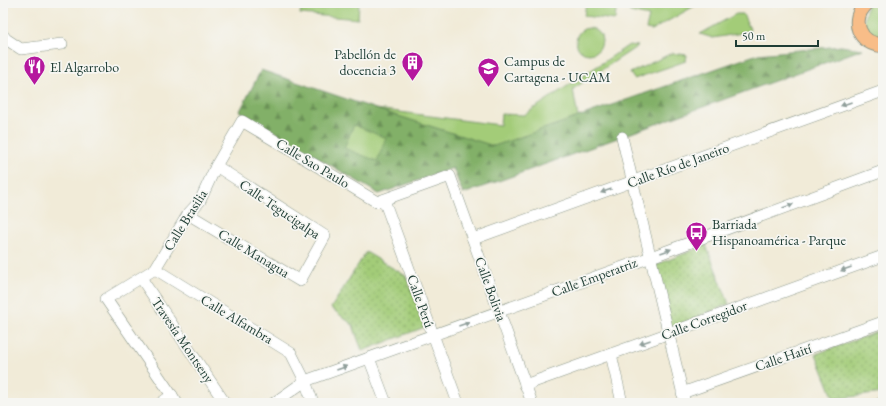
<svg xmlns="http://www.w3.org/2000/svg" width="886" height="406" font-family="'EB Garamond',serif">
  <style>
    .forest { fill: url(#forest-firs); stroke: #50764e }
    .park { fill: url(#park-dots); stroke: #618456 }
    .garden { fill: #a3cc78; stroke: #618456 }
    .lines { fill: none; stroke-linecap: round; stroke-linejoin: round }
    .minor-casing { stroke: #889486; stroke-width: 12 }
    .major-casing { stroke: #889486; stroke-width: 16 }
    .minor { stroke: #fff; stroke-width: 11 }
    .major { stroke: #f8bd88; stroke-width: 14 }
    .oneway { fill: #8f9e9a }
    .labels { text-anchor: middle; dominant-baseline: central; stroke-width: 3.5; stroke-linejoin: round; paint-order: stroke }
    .poi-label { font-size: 14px; fill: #1f3d34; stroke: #f6f6f2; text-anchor: start }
    .street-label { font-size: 14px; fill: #1f3d34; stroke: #f6f6f2 }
  </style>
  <defs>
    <pattern id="forest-firs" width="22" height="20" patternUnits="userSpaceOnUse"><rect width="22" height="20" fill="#82b068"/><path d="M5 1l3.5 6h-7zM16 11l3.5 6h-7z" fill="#6a9056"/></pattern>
    <pattern id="park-dots" width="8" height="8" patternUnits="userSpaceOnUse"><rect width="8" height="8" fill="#a3cc78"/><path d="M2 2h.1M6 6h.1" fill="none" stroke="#84a763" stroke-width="1.8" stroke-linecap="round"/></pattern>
  </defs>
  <rect width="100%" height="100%" fill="#f6f6f2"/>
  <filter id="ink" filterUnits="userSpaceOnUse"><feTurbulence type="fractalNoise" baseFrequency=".025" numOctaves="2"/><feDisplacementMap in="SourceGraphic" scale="8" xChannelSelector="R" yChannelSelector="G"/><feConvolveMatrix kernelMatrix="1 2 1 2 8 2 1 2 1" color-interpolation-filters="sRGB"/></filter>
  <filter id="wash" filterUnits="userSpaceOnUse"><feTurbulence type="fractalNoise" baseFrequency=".012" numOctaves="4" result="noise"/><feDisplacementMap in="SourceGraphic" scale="16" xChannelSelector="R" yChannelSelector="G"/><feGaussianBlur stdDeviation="0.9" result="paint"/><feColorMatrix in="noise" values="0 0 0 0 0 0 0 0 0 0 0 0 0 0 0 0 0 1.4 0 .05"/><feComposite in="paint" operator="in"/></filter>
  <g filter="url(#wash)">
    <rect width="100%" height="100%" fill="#f1ebd8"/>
    <path class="forest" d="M841 46 863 49 463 194 453 168 379 194 240 111 261 70 376 109 494 146 758 54Z"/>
    <g class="park">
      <path d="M706 245 729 304 668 329 653 266Z"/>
      <path d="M366 252 406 276 425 327 362 351 353 325 331 308Z"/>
      <path d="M883 330V393L834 399 816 354Z"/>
    </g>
    <g class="garden">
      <path d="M302 3H359L358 19 300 14Z"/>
      <path d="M586 3H617L615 20 584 16Z"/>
      <path d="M625 3H700L652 30 646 29 649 16 630 12Z"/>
      <path d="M867 3H883V45L862 36Z"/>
      <path d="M736 14H743L750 29 748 32 713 38 700 34Z"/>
      <circle cx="589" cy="41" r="13"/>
      <path d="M629 45 638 46 573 89 578 117 494 146 376 109 500 125 501 114 524 115Z"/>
      <path d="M672 53 687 55 686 61 634 79 630 73Z"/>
      <path d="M354 125 386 138 377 161 344 148Z"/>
    </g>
  </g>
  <g filter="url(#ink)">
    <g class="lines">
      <defs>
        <g id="minor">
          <path d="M3 35 6 39 21 49 62 44"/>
          <path d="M622 137 685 403"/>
          <path d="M384 200 458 403"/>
          <path d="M188 214 300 281 325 236 216 166"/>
          <path d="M473 239 883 91"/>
          <path d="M155 269 291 353 305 381 313 403"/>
          <path d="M141 278 225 403"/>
          <path d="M611 354 622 403"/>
          <path d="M369 358 386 403"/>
          <path d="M525 385 883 256"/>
          <path d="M682 393 883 322"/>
          <path d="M161 403 172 395"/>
          <path d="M177 403 106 299 155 269 188 214 200 201 216 166 242 121 377 202 450 176 532 403"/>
          <path d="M274 403 305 381 651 257 883 171"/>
          <path d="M881 403H883"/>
        </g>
        <path id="major" d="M867 3C849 19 859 45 883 45"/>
      </defs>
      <use href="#minor" class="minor-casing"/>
      <use href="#major" class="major-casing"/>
      <use href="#minor" class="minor"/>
      <use href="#major" class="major"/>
    </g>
    <defs><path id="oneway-solid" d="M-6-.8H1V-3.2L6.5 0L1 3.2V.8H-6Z"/></defs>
    <g class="oneway">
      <use href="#oneway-solid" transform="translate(846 104) rotate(160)"/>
      <use href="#oneway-solid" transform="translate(606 191) rotate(160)"/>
      <use href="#oneway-solid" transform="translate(788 206) rotate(-20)"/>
      <use href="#oneway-solid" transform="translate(666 251) rotate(-20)"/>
      <use href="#oneway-solid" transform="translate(846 269) rotate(160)"/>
      <use href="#oneway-solid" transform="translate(464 324) rotate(-20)"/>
      <use href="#oneway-solid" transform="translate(645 342) rotate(160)"/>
      <use href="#oneway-solid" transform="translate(342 368) rotate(-20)"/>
    </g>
  </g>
  <defs>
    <symbol id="building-pin" viewBox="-11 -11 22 30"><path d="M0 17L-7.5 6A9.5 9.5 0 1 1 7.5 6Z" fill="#b5179e" stroke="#f6f6f2"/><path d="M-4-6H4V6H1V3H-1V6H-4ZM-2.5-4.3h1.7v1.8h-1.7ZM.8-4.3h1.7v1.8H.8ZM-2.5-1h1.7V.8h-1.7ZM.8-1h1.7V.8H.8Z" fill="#fff"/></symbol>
    <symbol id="restaurant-pin" viewBox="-11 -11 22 30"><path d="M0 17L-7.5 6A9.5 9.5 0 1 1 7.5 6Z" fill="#b5179e" stroke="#f6f6f2"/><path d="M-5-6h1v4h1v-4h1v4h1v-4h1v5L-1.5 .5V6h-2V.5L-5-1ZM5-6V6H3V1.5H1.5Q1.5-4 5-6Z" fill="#fff"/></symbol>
    <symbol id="university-pin" viewBox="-11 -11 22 30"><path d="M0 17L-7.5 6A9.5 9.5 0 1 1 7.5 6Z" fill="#b5179e" stroke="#f6f6f2"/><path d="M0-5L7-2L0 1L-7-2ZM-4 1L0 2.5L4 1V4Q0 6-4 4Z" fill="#fff"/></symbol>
    <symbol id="bus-pin" viewBox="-11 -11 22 30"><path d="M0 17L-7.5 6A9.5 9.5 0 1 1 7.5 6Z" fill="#b5179e" stroke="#f6f6f2"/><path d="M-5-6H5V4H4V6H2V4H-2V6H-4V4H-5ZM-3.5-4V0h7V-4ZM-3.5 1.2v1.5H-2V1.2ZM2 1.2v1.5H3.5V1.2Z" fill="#fff"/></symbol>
  </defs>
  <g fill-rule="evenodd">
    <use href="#building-pin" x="400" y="50" width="25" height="34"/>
    <use href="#restaurant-pin" x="22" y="54" width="25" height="34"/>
    <use href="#university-pin" x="476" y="56" width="25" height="34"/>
    <use href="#bus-pin" x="684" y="220" width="25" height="34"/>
  </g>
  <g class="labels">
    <g class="poi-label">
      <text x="396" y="54" text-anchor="end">Pabellón de<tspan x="396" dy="16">docencia 3</tspan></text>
      <text x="504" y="61">Campus de<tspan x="504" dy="16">Cartagena - UCAM</tspan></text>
      <text x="50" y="67">El Algarrobo</text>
      <text x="712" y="224">Barriada<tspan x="712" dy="16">Hispanoamérica - Parque</tspan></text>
    </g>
    <g class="street-label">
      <text transform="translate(313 163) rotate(31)">Calle Sao Paulo</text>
      <text transform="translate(678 165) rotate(-20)">Calle Río de Janeiro</text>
      <text transform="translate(280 209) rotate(34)">Calle Tegucigalpa</text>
      <text transform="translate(185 220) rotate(-58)">Calle Brasilia</text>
      <text transform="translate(254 253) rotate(31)">Calle Managua</text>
      <text transform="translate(594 277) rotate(-20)">Calle Emperatriz</text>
      <text transform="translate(491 289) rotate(70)">Calle Bolivia</text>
      <text transform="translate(421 301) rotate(70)">Calle Perú</text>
      <text transform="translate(237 319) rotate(31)">Calle Alfambra</text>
      <text transform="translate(704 320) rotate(-20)">Calle Corregidor</text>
      <text transform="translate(183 340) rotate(56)">Travesía Montseny</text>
      <text transform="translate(783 357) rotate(-19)">Calle Haití</text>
    </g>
  </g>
  <rect width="886" height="406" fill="none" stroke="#f6f6f2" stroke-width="16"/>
  <path d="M736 40v6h82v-6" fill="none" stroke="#1f3d34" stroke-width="2"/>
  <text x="742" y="40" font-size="12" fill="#1f3d34" stroke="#f6f6f2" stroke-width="3" paint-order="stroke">50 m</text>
</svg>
